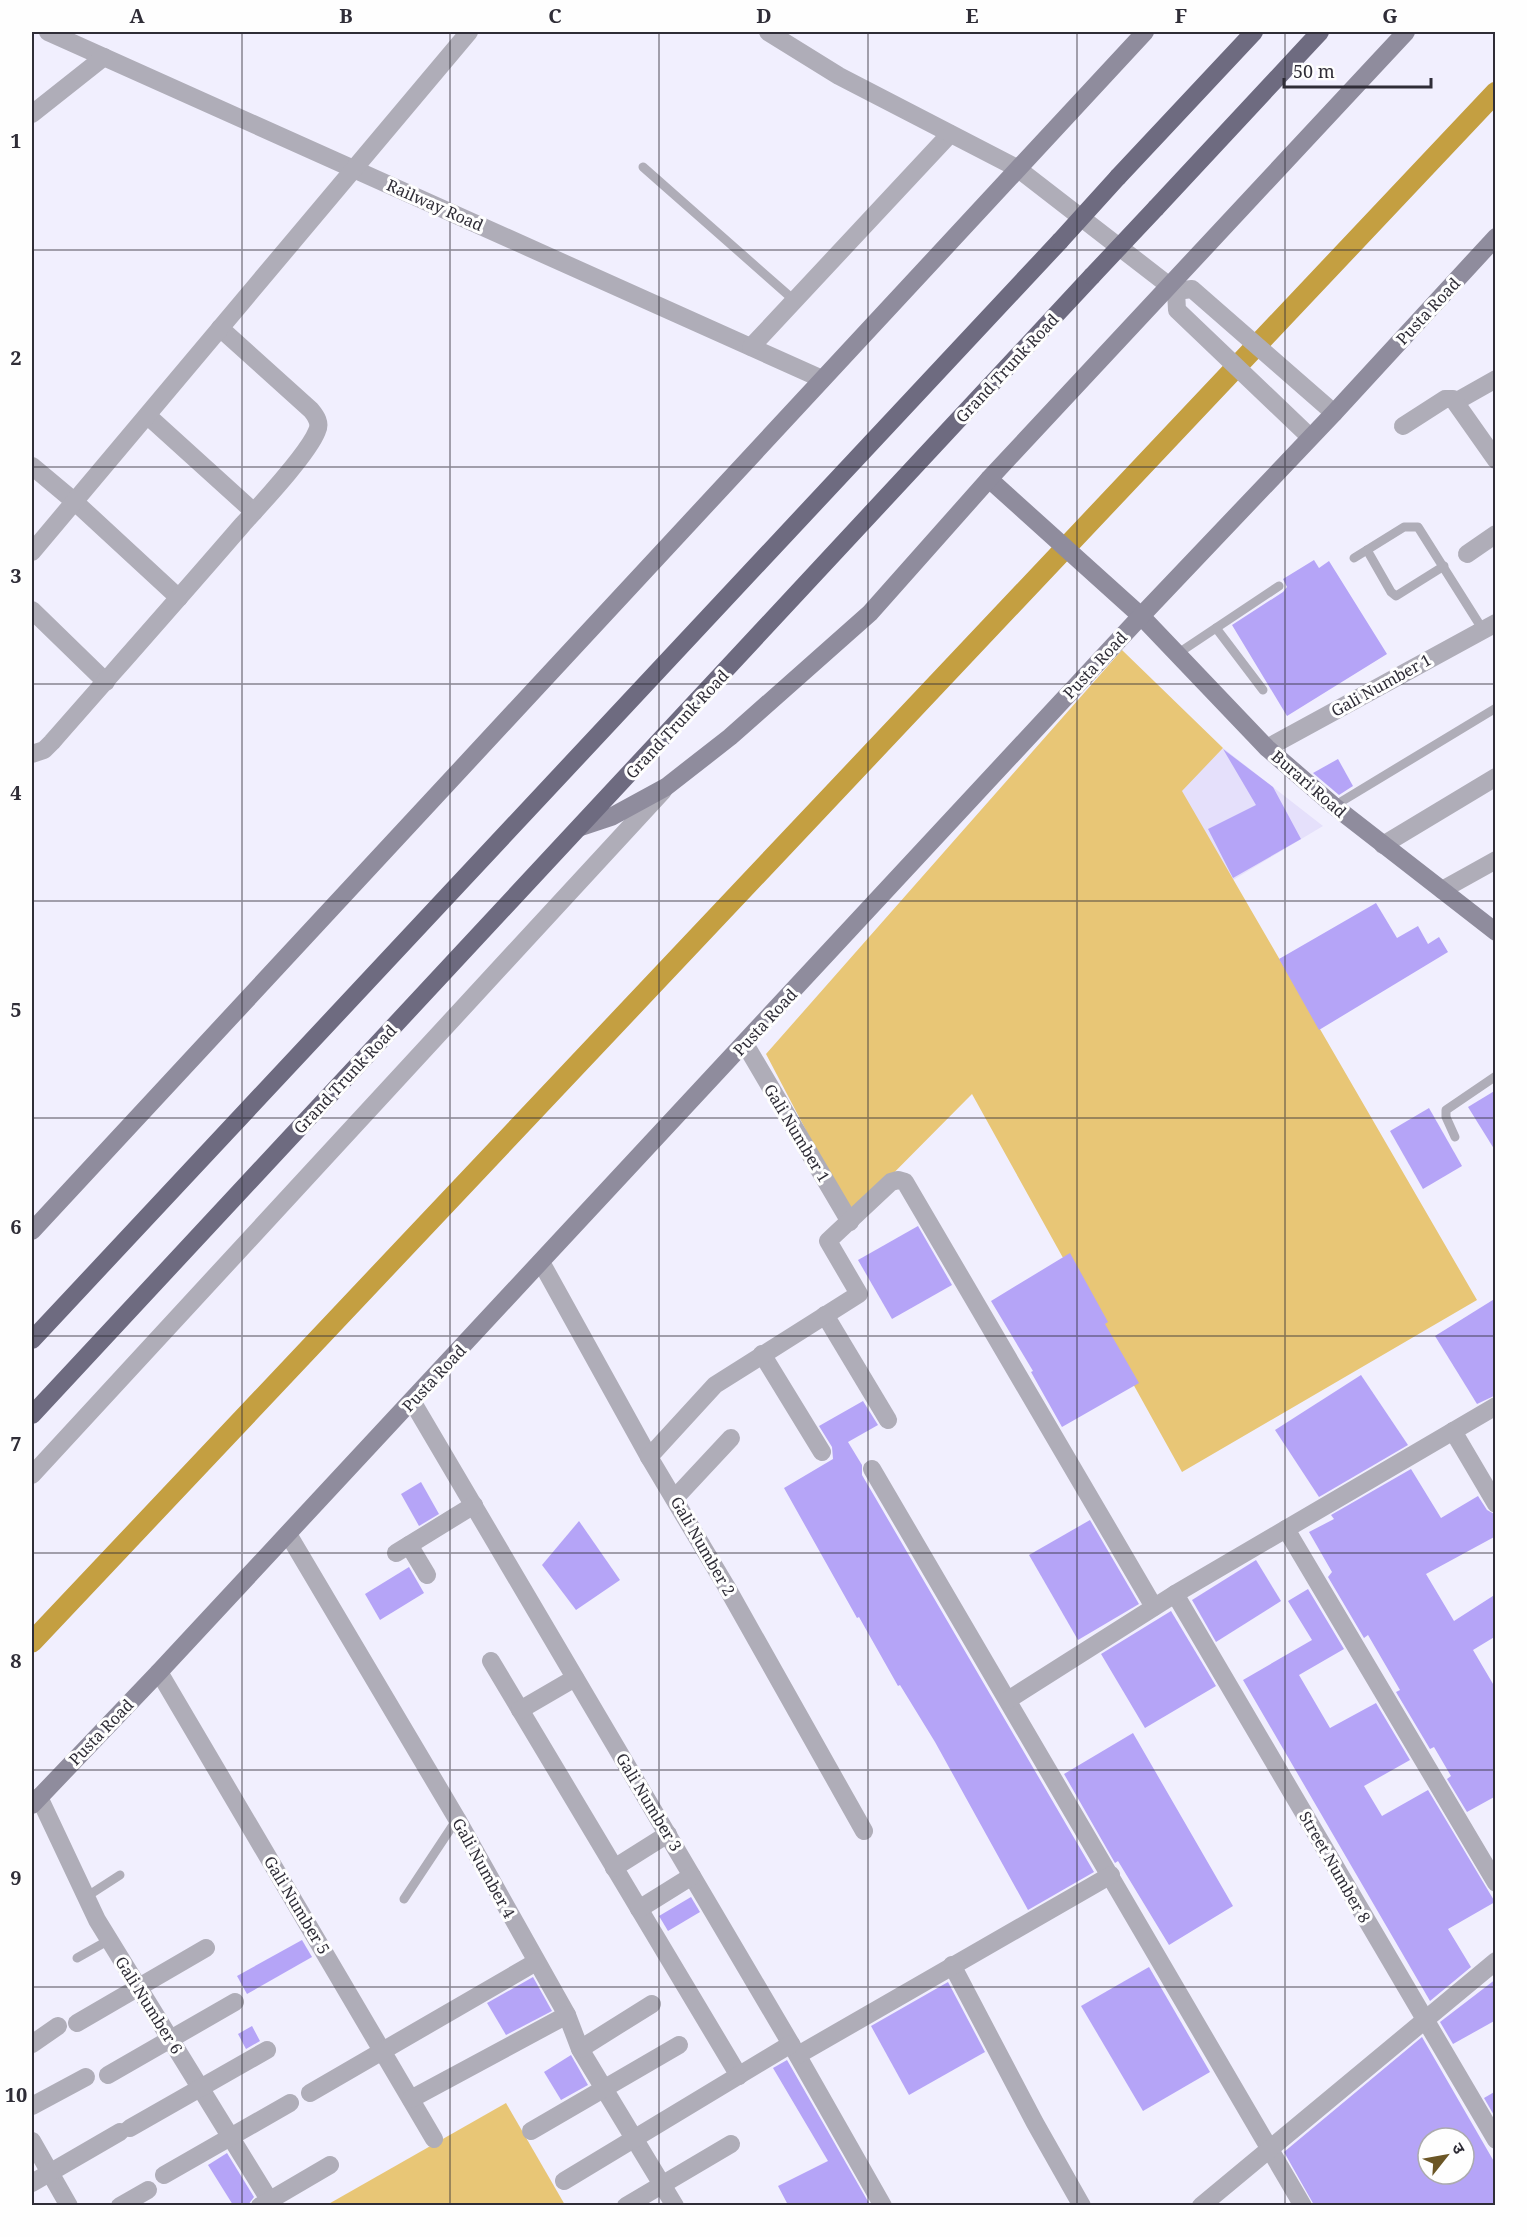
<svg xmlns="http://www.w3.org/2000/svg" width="1527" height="2237" font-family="'Noto Serif','Noto Sans Devanagari',serif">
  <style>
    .built { fill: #e5e0fb }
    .green { fill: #e8c676 }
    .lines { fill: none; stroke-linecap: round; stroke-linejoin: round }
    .canal { stroke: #c49f41; stroke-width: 21 }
    .building { fill: #b5a4f7; fill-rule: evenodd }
    .service { stroke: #afadb8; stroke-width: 9 }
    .minor { stroke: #afadb8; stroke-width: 18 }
    .tertiary { stroke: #afadb8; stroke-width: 18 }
    .secondary { stroke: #8f8c9d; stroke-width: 18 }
    .trunk { stroke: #6e6b80; stroke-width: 18 }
    .trunk-bridge { stroke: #6e6b80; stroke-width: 18 }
    .grid { fill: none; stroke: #2f2d37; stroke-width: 1.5; stroke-opacity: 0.55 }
    .labels { text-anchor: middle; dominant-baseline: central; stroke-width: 6; stroke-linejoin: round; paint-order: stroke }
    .street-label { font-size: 16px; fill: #2f2d37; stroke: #fefefe }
    .neatline { fill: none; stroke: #2f2d37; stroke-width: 2 }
    .grid-label { font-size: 20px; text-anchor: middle; font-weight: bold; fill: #2f2d37 }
  </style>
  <rect width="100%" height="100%" fill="#f1effe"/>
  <path class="built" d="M1223 748 1323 826 1233 880 1181 790Z"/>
  <g class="green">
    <path d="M1122 650 1223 748 1182 791 1477 1300 1182 1472 972 1094 851 1216 766 1054Z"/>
    <path d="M506 2103 565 2205 325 2206Z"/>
  </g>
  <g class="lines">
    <path class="canal" d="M32 1642 1496 92"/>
  </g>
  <g class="building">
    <path d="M1314 560 1319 568 1329 561 1387 654 1287 716 1232 625 1283 592 1287 587 1283 579Z"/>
    <path d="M1223 749 1273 787 1301 839 1233 878 1208 829 1256 805Z"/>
    <path d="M1338 759 1353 786 1339 795 1313 773Z"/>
    <path d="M1376 903 1397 938 1418 926 1428 944 1439 937 1448 952 1319 1030 1279 959Z"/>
    <path d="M1496 1090V1152L1468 1107Z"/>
    <path d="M1429 1108 1462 1166 1423 1189 1390 1131Z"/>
    <path d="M918 1226 952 1285 892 1319 858 1260Z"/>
    <path d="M1070 1253 1108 1322 1105 1324 1139 1383 1062 1427 1031 1372 1033 1371 991 1301Z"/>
    <path d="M1496 1298V1395L1477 1404 1435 1336Z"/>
    <path d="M1361 1375 1408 1445 1319 1497 1275 1430Z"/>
    <path d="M863 1401 878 1425 848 1442 862 1465V1475L1094 1872 1028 1910 935 1742 900 1685 898 1686 859 1617 857 1618 784 1488 833 1459 832 1447 819 1426Z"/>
    <path d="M1411 1469 1441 1518 1478 1496 1487 1510 1496 1515V1536L1426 1574 1454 1621 1496 1594V1636L1473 1650 1496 1689V1796L1467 1812 1447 1779 1451 1776 1434 1747 1430 1749 1396 1692 1400 1690 1368 1635 1364 1638 1328 1577 1332 1572 1309 1532 1334 1519 1331 1515Z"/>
    <path d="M421 1482 439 1514 419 1526 401 1494Z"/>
    <path d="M1090 1520 1139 1604 1078 1640 1029 1555Z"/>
    <path d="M579 1521 620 1580 576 1610 542 1565Z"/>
    <path d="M1256 1560 1281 1601 1216 1642 1192 1600Z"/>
    <path d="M409 1567 424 1593 380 1620 365 1594Z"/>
    <path d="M1308 1589 1344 1649 1299 1675 1330 1728 1376 1703 1410 1760 1364 1786 1382 1816 1428 1790 1495 1902 1448 1929 1471 1967 1430 2001 1243 1680 1312 1640 1288 1601Z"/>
    <path d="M1171 1611 1216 1686 1145 1728 1101 1654Z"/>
    <path d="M1133 1733 1233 1906 1169 1945 1118 1861 1115 1863 1064 1774Z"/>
    <path d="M691 1897 700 1912 668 1931 659 1916Z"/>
    <path d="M302 1940 312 1957 247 1994 237 1976Z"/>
    <path d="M1149 1967 1210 2072 1143 2111 1081 2006Z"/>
    <path d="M533 1977 552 2011 506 2035 487 2003Z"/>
    <path d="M1496 1979V2020L1453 2044 1440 2022Z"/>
    <path d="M948 1982 985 2052 909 2095 871 2026Z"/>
    <path d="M252 2026 260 2041 246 2049 238 2034Z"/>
    <path d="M1422 2037 1496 2165V2205H1314L1284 2152ZM1428 2138H1464V2174H1428Z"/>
    <path d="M571 2055 588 2085 561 2100 544 2072Z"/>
    <path d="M787 2060 870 2205H788L778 2186 828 2161 773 2068Z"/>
    <path d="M1496 2091V2117H1495L1484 2098Z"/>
    <path d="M227 2153 254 2197 248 2205H233L208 2165Z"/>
  </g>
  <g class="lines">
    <g class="service">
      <path d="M643 167 795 301"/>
      <path d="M1367 550 1391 592 1396 596 1444 566"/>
      <path d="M1354 558 1404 527H1418L1483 630"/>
      <path d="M1216 628 1263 690"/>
      <path d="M1177 654 1279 586"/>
      <path d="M1334 806 1496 708"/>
      <path d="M1455 1137 1446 1117V1110L1496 1076"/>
      <path d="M86 1897 120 1875"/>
      <path d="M404 1899 457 1819"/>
      <path d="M77 1958 109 1940"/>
    </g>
    <g class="minor">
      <path d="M48 32 822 379"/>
      <path d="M32 114 104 57"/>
      <path d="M751 347 950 134"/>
      <path d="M1457 401 1496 379"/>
      <path d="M148 416 254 512"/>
      <path d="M1403 426 1445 399H1453L1496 460"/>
      <path d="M32 466 75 502 179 598"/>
      <path d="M1467 554 1496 534"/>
      <path d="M32 610 106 682"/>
      <path d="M1267 748 1496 623"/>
      <path d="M32 754 44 750 52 742C116 669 180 597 243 524 262 503 308 454 317 431 321 423 316 416 311 410L220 328"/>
      <path d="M1383 845 1496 777"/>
      <path d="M1442 890 1496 860"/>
      <path d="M745 1044 850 1222"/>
      <path d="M541 1262 649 1457 726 1586 864 1831"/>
      <path d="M825 1315 888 1420"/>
      <path d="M762 1354 822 1452"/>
      <path d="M412 1401 791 2044 883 2206"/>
      <path d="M1453 1431 1496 1504"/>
      <path d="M649 1457 715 1385 859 1294 828 1241 891 1182 898 1180 905 1182 1154 1607"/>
      <path d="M872 1469 1303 2206"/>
      <path d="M675 1498 731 1438"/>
      <path d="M1286 1529 1496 1883"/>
      <path d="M288 1534 457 1819 567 2015 580 2049 675 2206"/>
      <path d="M409 1545 427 1575"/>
      <path d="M396 1553 474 1505"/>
      <path d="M1175 1594 1496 2140"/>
      <path d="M491 1661 739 2076"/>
      <path d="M159 1672 434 2139"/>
      <path d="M1008 1700 1175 1594 1496 1406"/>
      <path d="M520 1710 575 1678"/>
      <path d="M39 1797 97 1920 273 2206"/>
      <path d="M614 1868 668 1834"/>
      <path d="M639 1909 692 1876"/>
      <path d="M952 1965 1035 2123 1082 2206"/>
      <path d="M77 2023 206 1948"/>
      <path d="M32 2044 58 2026"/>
      <path d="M580 2049 652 2004"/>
      <path d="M798 2055 1111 1875"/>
      <path d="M108 2075 235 2002"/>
      <path d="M310 2093 536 1962"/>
      <path d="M411 2099 567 2015"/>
      <path d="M32 2106 86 2077"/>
      <path d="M130 2128 267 2050"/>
      <path d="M531 2131 679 2045"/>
      <path d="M32 2141 69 2206"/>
      <path d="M164 2175 290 2103"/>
      <path d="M564 2181 791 2044"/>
      <path d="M32 2183 120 2132"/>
      <path d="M120 2206 148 2190"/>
      <path d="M260 2206 330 2165"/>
      <path d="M626 2206 731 2144"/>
      <path d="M1201 2206 1496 1961"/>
    </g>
    <g class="tertiary">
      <path d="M768 32 839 76 1017 168 1176 291 1192 289 1334 413"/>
      <path d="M1176 291 1177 310 1310 437"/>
      <path d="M32 552 469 32"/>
      <path d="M32 1475 663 791"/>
    </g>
    <g class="secondary">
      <path d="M989 479 1141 616 1267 748 1334 806 1496 932"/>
      <path d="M581 827 611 817 666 787 730 737 870 613 989 479 1406 32"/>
      <path d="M32 1231 1145 32"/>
      <path d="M32 1805 159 1672 1141 616 1334 413 1496 237"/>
    </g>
    <g class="trunk">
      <path d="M1118 177 1254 32"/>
      <path d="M1156 208 1320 32"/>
      <path d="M32 1340 1060 241"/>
      <path d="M32 1415 1092 276"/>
    </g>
    <g class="trunk-bridge">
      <path d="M1060 241 1118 177"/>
      <path d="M1092 276 1156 208"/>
    </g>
  </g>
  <path class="grid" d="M242 32V2206M450 32V2206M659 32V2206M868 32V2206M1077 32V2206M1285 32V2206M32 250H1496M32 467H1496M32 684H1496M32 901H1496M32 1118H1496M32 1336H1496M32 1553H1496M32 1770H1496M32 1987H1496"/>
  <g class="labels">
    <g class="street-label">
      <text transform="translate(435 205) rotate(24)">Railway Road</text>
      <text transform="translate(1428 311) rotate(-47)">Pusta Road</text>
      <text transform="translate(1007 368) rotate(-47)">Grand Trunk Road</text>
      <text transform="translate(1095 665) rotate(-47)">Pusta Road</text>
      <text transform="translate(1381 685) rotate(-29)">Gali Number 1</text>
      <text transform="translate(677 724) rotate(-47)">Grand Trunk Road</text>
      <text transform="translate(1309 784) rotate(41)">Burari Road</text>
      <text transform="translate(765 1022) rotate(-47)">Pusta Road</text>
      <text transform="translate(345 1079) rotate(-47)">Grand Trunk Road</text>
      <text transform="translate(797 1133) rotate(59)">Gali Number 1</text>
      <text transform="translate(434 1378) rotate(-47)">Pusta Road</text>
      <text transform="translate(703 1546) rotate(60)">Gali Number 2</text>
      <text transform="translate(101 1732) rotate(-46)">Pusta Road</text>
      <text transform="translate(649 1802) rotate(59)">Gali Number 3</text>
      <text transform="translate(1335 1867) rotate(60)">Street Number 8</text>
      <text transform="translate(484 1868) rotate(61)">Gali Number 4</text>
      <text transform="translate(297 1905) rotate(59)">Gali Number 5</text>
      <text transform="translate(149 2005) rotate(58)">Gali Number 6</text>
    </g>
  </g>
  <rect width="1527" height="2237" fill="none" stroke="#fefefe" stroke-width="66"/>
  <g transform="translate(1446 2156) rotate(59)"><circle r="28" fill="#fefefe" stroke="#abaaae" stroke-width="1.5"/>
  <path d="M0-4.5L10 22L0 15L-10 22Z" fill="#6b5625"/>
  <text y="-9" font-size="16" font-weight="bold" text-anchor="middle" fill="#2f2d37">उ</text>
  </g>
  <path d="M1284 78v9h147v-9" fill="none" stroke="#2f2d37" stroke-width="3"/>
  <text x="1293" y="78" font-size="18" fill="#2f2d37" stroke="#fefefe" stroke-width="4.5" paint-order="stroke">50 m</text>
  <rect x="33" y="33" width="1461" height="2171" class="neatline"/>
  <g class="grid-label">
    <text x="137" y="23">A</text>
    <text x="346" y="23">B</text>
    <text x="555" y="23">C</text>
    <text x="764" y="23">D</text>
    <text x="972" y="23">E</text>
    <text x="1181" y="23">F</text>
    <text x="1390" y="23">G</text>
    <text x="16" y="148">1</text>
    <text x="16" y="365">2</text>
    <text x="16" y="583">3</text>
    <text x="16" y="800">4</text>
    <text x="16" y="1017">5</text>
    <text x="16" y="1234">6</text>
    <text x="16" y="1451">7</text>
    <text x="16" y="1668">8</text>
    <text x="16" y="1885">9</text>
    <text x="16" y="2102">10</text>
  </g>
</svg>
